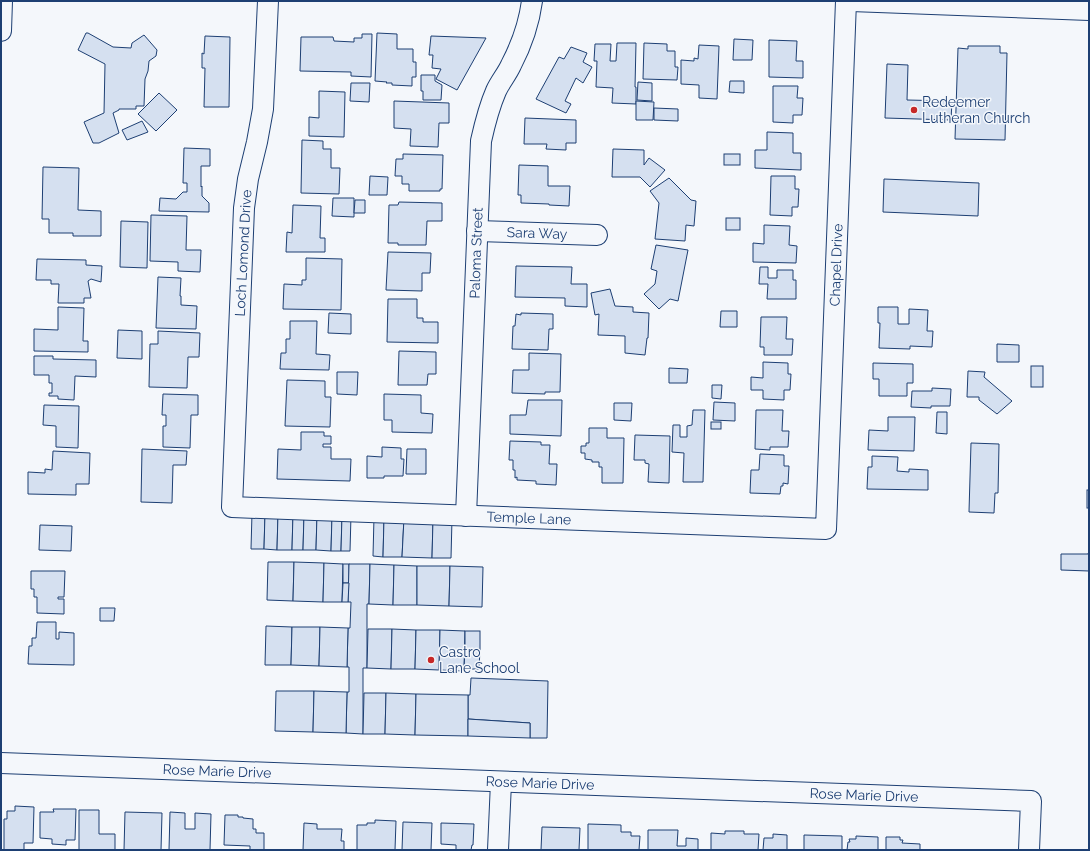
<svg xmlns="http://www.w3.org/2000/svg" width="1090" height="851" font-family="Raleway,sans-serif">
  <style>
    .building { fill: #d5e0f0; stroke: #1d3f73 }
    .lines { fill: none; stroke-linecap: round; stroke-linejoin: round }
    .minor-casing { stroke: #1d3f73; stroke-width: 22 }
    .minor { stroke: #f4f7fb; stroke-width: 20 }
    .poi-dot { fill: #c62828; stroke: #f4f7fb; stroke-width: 1.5 }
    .labels { text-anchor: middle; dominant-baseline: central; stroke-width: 3; stroke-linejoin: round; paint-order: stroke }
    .poi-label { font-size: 14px; fill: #1d3f73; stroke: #f4f7fb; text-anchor: start }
    .street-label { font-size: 14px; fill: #1d3f73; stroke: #f4f7fb }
  </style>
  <rect width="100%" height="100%" fill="#f4f7fb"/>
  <g class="building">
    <path d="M86 33H88L113 47 131 48 132 43 144 35 157 50 156 56 149 61 148 71 145 79 144 106H136V109H119V110L113 113 119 133 99 143H93L84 122 104 113 105 64 78 50Z"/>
    <path d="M377 33 397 34V49H413V62H416V77H412V86L392 85V83H386L387 82 375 81Z"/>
    <path d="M362 34H372L371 77 351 76V72L300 71 301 37H333L334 41 354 42V38H362Z"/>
    <path d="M205 36 230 37 229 107H204L205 68H202V53L204 54Z"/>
    <path d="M431 36 486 38 457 90 436 79 441 69 432 68 433 55H429Z"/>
    <path d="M734 39 753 40 752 60H733Z"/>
    <path d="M769 40 797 41 796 61H803V78L769 77Z"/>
    <path d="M617 43H636L635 87H636V104L612 103 613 88 596 87 597 61H594L595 44H611L610 61H616Z"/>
    <path d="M644 43 667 44V51H675V67H678L677 80 643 79Z"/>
    <path d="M699 45 719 46 717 99 699 98V85L681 84V60L694 61V58L698 59Z"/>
    <path d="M968 46H1000V53H1007L1005 140 955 139 958 48 968 49Z"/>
    <path d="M571 47 587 53 583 62 592 67 583 83 576 78 565 101 571 104 566 113 536 99 559 57 564 59Z"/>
    <path d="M887 64 908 65 907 100 952 101 951 120 885 118Z"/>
    <path d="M421 75H435V81L442 85 441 100H423V91H421Z"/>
    <path d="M730 81H744V93L729 92Z"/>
    <path d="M638 82 652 83V101L637 100Z"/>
    <path d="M351 83H370L369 102 350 101Z"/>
    <path d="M773 86H798L797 98H803L802 115H793V123L773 122Z"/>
    <path d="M319 91 345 92 344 137 309 136V117L319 118Z"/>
    <path d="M159 93 177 110 156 131 138 114Z"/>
    <path d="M394 101 449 103V123H439L438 147 410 146 411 129 394 128Z"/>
    <path d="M636 101 654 102 653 120H636Z"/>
    <path d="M654 108 678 109V121L654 120Z"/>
    <path d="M525 118 576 120V143H566V150L546 149 547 144H524Z"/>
    <path d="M142 121 148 132 127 140 122 130Z"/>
    <path d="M767 132 793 133V153H801V170L755 168V150H767Z"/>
    <path d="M302 140 323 141V149H331V168H340L339 194 301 193Z"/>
    <path d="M184 148 210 149V166H201V187L202 186V196L209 203V212L159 211 160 198 176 199 183 192H187V183H183Z"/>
    <path d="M613 149 644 150V165L649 158 665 170 650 187 640 177H612Z"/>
    <path d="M403 154 443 155 442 189H440V191H409V184H402V176H395L396 159H403Z"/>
    <rect x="724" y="154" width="16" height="11"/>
    <path d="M519 165 548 166V186H570L569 206 549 205V204L521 203V195H518Z"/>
    <path d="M43 167 79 168 78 210 101 211V236H73V233H49V219H42Z"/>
    <path d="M370 176 388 177 387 195H369Z"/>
    <path d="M771 176H795V189H799L798 207H792V216L770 215Z"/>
    <path d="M669 178 691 200 696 201 694 226 686 225 685 241 655 239 659 203 650 191Z"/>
    <path d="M884 179 979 183 978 216 883 212Z"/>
    <path d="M333 198H354V217L332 216Z"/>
    <path d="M355 200H365V213H354Z"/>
    <path d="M399 202 442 203V221H427L426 245H398V243H388L389 205H398Z"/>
    <path d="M293 205 321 206 320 238H325V252H286L287 232 292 233Z"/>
    <path d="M151 215 187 216 186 250H201L200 272 178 271V262L150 261Z"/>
    <rect x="726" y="218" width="14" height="12"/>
    <path d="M121 221 148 222 147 268 120 267Z"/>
    <path d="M764 225 790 226 789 245 797 246 796 263 753 262V243L764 244Z"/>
    <path d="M656 245 688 250 678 301 670 299 659 309 644 294 655 284 657 271 651 269Z"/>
    <path d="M388 252 431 253 430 273H422V291L386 290Z"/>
    <path d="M306 258 342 259 341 310 283 309 284 284 302 285V280H306Z"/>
    <path d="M37 259 86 260V265L102 266 101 282 91 279 88 281 91 298H84V303H58L59 284H51V280H36Z"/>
    <path d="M516 266 572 267 571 284H587V307L565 306V298L515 297Z"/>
    <path d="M760 267H768V278H777V270H793V280H796V299H767L768 284H759Z"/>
    <path d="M158 277 181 278 180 296H181V305L197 306 196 329 156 328Z"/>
    <path d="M610 289 615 306 633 307V312L649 313 648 338H647L645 355 625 353V336L598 335 599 314 595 315 591 293Z"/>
    <path d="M388 299H417V318H423V322H438V343L387 342Z"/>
    <path d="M58 307 84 308 83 341H88V352L34 351V329L58 330Z"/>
    <path d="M878 307H898V324H909V309L928 310 927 331H933L932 347 910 346V349L879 348 880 323H878Z"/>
    <path d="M721 311H737V327H720Z"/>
    <path d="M329 313 351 314V334L328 333Z"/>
    <path d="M521 313 553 314V329H549L548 350 512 349 513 326H515L516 314 521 315Z"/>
    <path d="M761 317H787L786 339H793L792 355H764V347H760Z"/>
    <path d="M290 321H317L316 354 330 355 329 370 280 369 281 353H286V339H290Z"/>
    <path d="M118 330 142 331V359L117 358Z"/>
    <path d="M158 331 200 333 199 357H188L187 388 149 387 150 344H158Z"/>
    <path d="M997 344 1019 345V362H997Z"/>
    <path d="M399 351 436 352V374H428L427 385H398Z"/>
    <path d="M529 353 561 354 560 392H545V394L512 393 513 370H529Z"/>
    <path d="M34 356H53V359L96 360V377L75 376 74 400 58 399V396H49V393H52V383H49V375H34Z"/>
    <path d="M763 362 788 363V374H791L790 390H784V400L763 399V390H751V377L763 378Z"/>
    <path d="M873 363 913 364V383H907V396H879V379H873Z"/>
    <rect x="1031" y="366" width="12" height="21"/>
    <path d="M669 368 688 369 687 383H669Z"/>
    <path d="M968 371 985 372 984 377 1012 401 997 414 979 400V397H967Z"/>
    <path d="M337 372H358L357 395 337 394Z"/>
    <path d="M287 380 325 381V397H331L330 427 285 426Z"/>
    <path d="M712 385H722L721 399 712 398Z"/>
    <path d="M932 388 951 389 950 406H931V408L911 407 912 391H932Z"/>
    <path d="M163 394 198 395V415H191L190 448 163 447V426H166V415H162Z"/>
    <path d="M384 394 421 395V413L433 414 432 433 392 432V420H384Z"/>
    <path d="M528 400H562L561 436 510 434V415H526Z"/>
    <path d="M714 402 735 403V421L713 420Z"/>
    <path d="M614 403H632L631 421 614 420Z"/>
    <path d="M44 405 79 406 78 448 56 447V426L43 425Z"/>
    <path d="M693 410H705L703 482H683L684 453 672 452 673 425H680V437H687V426L692 425Z"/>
    <path d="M756 410H783L782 431H789L788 447H770V450L755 449Z"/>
    <path d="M937 412H947V434L936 433Z"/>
    <path d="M888 417H915L914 451 868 450 869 430 888 431Z"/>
    <rect x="711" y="422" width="10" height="7"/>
    <path d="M589 428H607V438H624L623 483H602V467H599V462H592V460L585 459V453H581V446H586V443H589Z"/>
    <path d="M301 432H324V436H331V444H323V447H331V459H351L350 481 277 479 278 449 301 450Z"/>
    <path d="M635 435 670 436 669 483 648 482 649 464 645 463V460H634Z"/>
    <path d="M510 441 541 442V445H550L549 464H557L556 485 536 484V481L517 480V477L515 478V470H513V460H509Z"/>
    <path d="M971 443 999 444 998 493H995L994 513 969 512Z"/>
    <path d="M382 447 401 448V459H404L403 476H384V478H367V456L382 457Z"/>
    <path d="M142 449 187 451 186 465H173L172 503 141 502Z"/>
    <path d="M407 449H426V474H406Z"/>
    <path d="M53 451 90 453 89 484H76V495L28 494V472L45 473V469L52 470Z"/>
    <path d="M760 454 784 455V466H789L788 484 783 483V486H781L780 494 750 493 751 470H759Z"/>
    <path d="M872 456 898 457 897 471 909 472V469L928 470V490L867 489 868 467H872Z"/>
    <rect x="1087" y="490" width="2" height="18"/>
    <path d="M252 513H265L264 549H251Z"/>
    <path d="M265 513H278L277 550 264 549Z"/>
    <path d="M278 513H293L292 550H277Z"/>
    <path d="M293 513 304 514 303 550H292Z"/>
    <path d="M304 514H317L316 550H303Z"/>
    <path d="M317 514 332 515 331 551 316 550Z"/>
    <path d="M332 515H342L341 551H331Z"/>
    <path d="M342 515H351L350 551H341Z"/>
    <path d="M374 517 384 518 383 557 373 556Z"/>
    <path d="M384 518H404L402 557H383Z"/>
    <path d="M404 518 433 519 432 558 402 557Z"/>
    <path d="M433 519H452L451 558H432Z"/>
    <path d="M40 525 72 526 71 551 39 550Z"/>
    <path d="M1089 551V571L1061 570V554H1088Z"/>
    <path d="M268 562H294L293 601 267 600Z"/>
    <path d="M294 562 324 563 323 602 293 601Z"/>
    <path d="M324 563 343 564 342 602H323Z"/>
    <rect x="343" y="564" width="6" height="19"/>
    <path d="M349 564H370L369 604H367V668H363V734L346 733 347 692H349V667H347L348 628H350L351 602H348Z"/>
    <path d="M370 564 394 565 393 605 369 604Z"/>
    <path d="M394 565 417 566V605H393Z"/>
    <path d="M417 566H450L449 606 417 605Z"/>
    <path d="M450 566 483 567 482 607 449 606Z"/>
    <path d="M31 571H65L64 597H58V599H64V614L37 613V597H34V589H31Z"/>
    <path d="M343 583H349L348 602H342Z"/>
    <path d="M100 608H115L114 621H100Z"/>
    <path d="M37 622H56V639H59V632L74 633V665L28 664 29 646H32V638H36Z"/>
    <path d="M266 626 292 627 291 665H265Z"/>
    <path d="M292 627H320L319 666 291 665Z"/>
    <path d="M320 627 348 628 347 667 319 666Z"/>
    <path d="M368 629H392L391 669 367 668Z"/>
    <path d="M392 629 416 630 415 669H391Z"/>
    <path d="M416 630H440L439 670 415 669Z"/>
    <path d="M440 630 465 631 464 669H463V671L439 670Z"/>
    <rect x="465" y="631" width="15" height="18"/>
    <path d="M465 649H480L479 669H464Z"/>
    <path d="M471 678 548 681 547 738H530V723L468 719V695H470Z"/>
    <path d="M276 691H314L313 732 275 731Z"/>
    <path d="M314 691 347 692 346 733 313 732Z"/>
    <path d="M364 693H386L385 734H363Z"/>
    <path d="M386 693 416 694 415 735 385 734Z"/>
    <path d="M416 694 468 695V736L415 735Z"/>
    <path d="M468 719 530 723V738L468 736Z"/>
    <path d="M15 806 34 807 33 843H24V850H4V819H7V811H15Z"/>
    <path d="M53 809H76L75 840H66V845L52 844V839L40 838V812H54Z"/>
    <path d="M79 810H99V834H115V850H79Z"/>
    <path d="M125 812 162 813 161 850H124Z"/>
    <path d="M170 812 185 813V829H195V813L211 814 210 850H169Z"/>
    <path d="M225 815H238V817H243V818L253 819V829H256V833H264V850H250V846L224 845Z"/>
    <path d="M375 820 396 821 395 850H357V825H367V823H375Z"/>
    <path d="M403 822 432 823 431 850H402Z"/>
    <path d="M304 823 317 824V829H342L341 841H344V850H303Z"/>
    <path d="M441 823 474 824 473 845H472L471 850H456V845L441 844Z"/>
    <path d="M588 824 621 825V832H631V836H640L639 850H588Z"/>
    <path d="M542 827 580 828 579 850H541Z"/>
    <path d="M648 830H678L677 846H686V838L698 839V850H648Z"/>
    <path d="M725 831H744V834H759L758 850H711V833L725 834Z"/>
    <path d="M773 834 787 835V850H763L764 838H773Z"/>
    <path d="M804 835 842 836V850H804Z"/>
    <path d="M856 836 878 837V850H847L848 842H850L849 839H856Z"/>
    <path d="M886 837H900V840H903L902 843 920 844V850H886Z"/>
  </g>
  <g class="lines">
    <defs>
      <g id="minor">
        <path d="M268 1 263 109 257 142 248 179 244 208 232 507 826 529 846 1"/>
        <path d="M851 1 1089 10"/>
        <path d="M1 31 2 1"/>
        <path d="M477 231 597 235"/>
        <path d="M466 516 481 141C485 123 489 107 496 91 500 82 507 74 511 65 522 44 529 24 532 1"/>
        <path d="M1 763 1031 801 1029 850"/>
        <path d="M498 850 501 782"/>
      </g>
    </defs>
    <use href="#minor" class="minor-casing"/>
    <use href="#minor" class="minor"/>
  </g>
  <g class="poi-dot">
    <circle cx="914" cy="110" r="4"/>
    <circle cx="431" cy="660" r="4"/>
  </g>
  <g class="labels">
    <g class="poi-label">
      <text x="922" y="102">Redeemer<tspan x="922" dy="16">Lutheran Church</tspan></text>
      <text x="439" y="652">Castro<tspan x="439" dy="16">Lane School</tspan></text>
    </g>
    <g class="street-label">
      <text transform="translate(537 233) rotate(2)">Sara Way</text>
      <text transform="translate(243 253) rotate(-87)">Loch Lomond Drive</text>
      <text transform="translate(476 253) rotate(-88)">Paloma Street</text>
      <text transform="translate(836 265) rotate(-88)">Chapel Drive</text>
      <text transform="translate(529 518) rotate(2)">Temple Lane</text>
      <text transform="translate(217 771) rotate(2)">Rose Marie Drive</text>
      <text transform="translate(540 783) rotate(2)">Rose Marie Drive</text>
      <text transform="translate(864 795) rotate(2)">Rose Marie Drive</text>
    </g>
  </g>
  <rect width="1090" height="851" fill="none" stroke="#1d3f73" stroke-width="4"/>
</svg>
